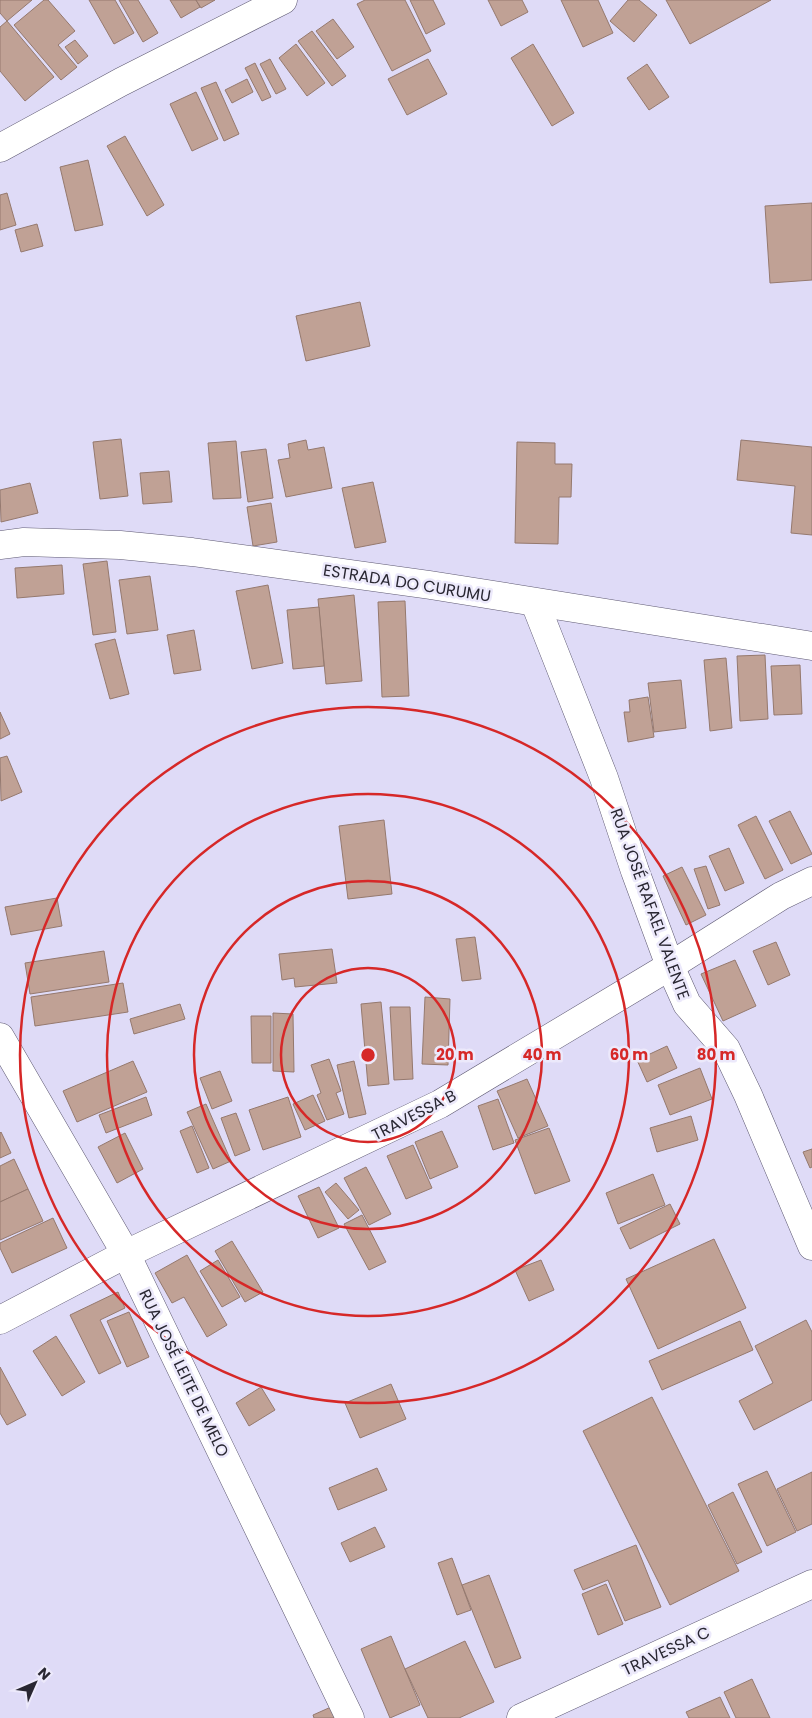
<svg xmlns="http://www.w3.org/2000/svg" width="812" height="1718" font-family="Poppins,sans-serif">
  <style>
    .building { fill: #c0a195; stroke: #95796e }
    .lines { fill: none; stroke-linecap: round; stroke-linejoin: round }
    .minor-casing { stroke: #5e5972; stroke-width: 29 }
    .minor { stroke: #fff; stroke-width: 28 }
    .ring { fill: none; stroke: #d62828; stroke-width: 2.5 }
    .labels { text-anchor: middle; dominant-baseline: central; stroke-width: 5; stroke-linejoin: round; paint-order: stroke }
    .street-label { font-size: 16px; fill: #292732; stroke: #ece9fb }
    .centre { fill: #d62828; stroke: #ece9fb; stroke-width: 2.5 }
    .ring-label { font-size: 15px; text-anchor: middle; font-weight: bold; fill: #d62828; stroke: #ece9fb; stroke-width: 5; stroke-linejoin: round; paint-order: stroke }
  </style>
  <rect width="100%" height="100%" fill="#dfdbf7"/>
  <g class="building">
    <path d="M0 0H32L7 21 0 13Z"/>
    <path d="M44 0H48L75 31 58 45 77 67 61 80 14 25Z"/>
    <path d="M89 0H115L134 33 114 44Z"/>
    <path d="M119 0H138L158 33 143 42Z"/>
    <path d="M170 0H196L200 7 181 18Z"/>
    <path d="M196 0H215L201 8Z"/>
    <path d="M365 0H405L431 51 392 71 357 4Z"/>
    <path d="M410 0H433L445 24 426 34Z"/>
    <path d="M488 0H522L528 12 501 26Z"/>
    <path d="M561 0H598L613 33 583 47Z"/>
    <path d="M628 0H639L657 15 634 42 610 21Z"/>
    <path d="M666 0H771L690 44Z"/>
    <path d="M333 19 354 47 337 59 316 31Z"/>
    <path d="M7 21 54 77 25 101 0 71V27Z"/>
    <path d="M312 31 346 76 332 86 298 41Z"/>
    <path d="M75 40 88 56 78 64 65 47Z"/>
    <path d="M296 44 325 83 307 96 279 58Z"/>
    <path d="M533 44 574 113 552 126 511 58Z"/>
    <path d="M270 59 286 89 276 94 260 64Z"/>
    <path d="M428 59 447 94 407 115 388 79Z"/>
    <path d="M255 63 271 97 262 101 245 68Z"/>
    <path d="M647 64 669 97 649 110 627 78Z"/>
    <path d="M247 79 253 92 232 103 225 90Z"/>
    <path d="M216 82 239 134 224 141 201 88Z"/>
    <path d="M196 92 218 139 192 151 170 104Z"/>
    <path d="M125 136 164 205 147 216 107 146Z"/>
    <path d="M88 160 103 225 75 231 60 167Z"/>
    <path d="M7 193 16 225 0 230V195Z"/>
    <path d="M812 203V280L770 283 765 206Z"/>
    <path d="M37 224 43 246 21 252 15 230Z"/>
    <path d="M360 302 370 346 306 361 296 316Z"/>
    <path d="M121 439 128 496 100 499 93 442Z"/>
    <path d="M306 440 308 450 324 447 332 488 286 497 278 460 290 458 288 444Z"/>
    <path d="M741 440 812 447V535L791 533 795 486 737 480Z"/>
    <path d="M236 441 241 498 213 499 208 443Z"/>
    <path d="M517 442 555 443V464H572L571 497H559L558 544 515 543Z"/>
    <path d="M266 449 273 498 248 502 241 452Z"/>
    <path d="M169 471 172 502 143 504 140 473Z"/>
    <path d="M373 482 386 542 355 548 342 488Z"/>
    <path d="M30 483 38 513 1 522 0 490Z"/>
    <path d="M271 503 277 542 253 546 247 507Z"/>
    <path d="M107 561 116 632 93 635 83 564Z"/>
    <path d="M62 565 64 594 17 598 15 568Z"/>
    <path d="M150 576 158 630 127 634 119 580Z"/>
    <path d="M268 585 283 663 252 669 236 591Z"/>
    <path d="M354 595 362 681 326 684 318 599Z"/>
    <path d="M405 601 409 696 382 697 378 602Z"/>
    <path d="M319 607 324 666 293 669 287 610Z"/>
    <path d="M194 630 201 670 174 674 167 635Z"/>
    <path d="M115 639 129 694 110 699 95 644Z"/>
    <path d="M765 655 768 719 740 721 737 656Z"/>
    <path d="M726 658 732 728 710 731 704 660Z"/>
    <path d="M800 665 802 714 774 715 771 666Z"/>
    <path d="M681 680 686 728 654 732 648 683Z"/>
    <path d="M648 697 654 737 628 742 624 712H630L629 700Z"/>
    <path d="M0 712 10 734 0 739Z"/>
    <path d="M7 756 22 792 1 801 0 758Z"/>
    <path d="M790 811 812 854 791 864 769 821Z"/>
    <path d="M756 816 783 870 765 879 738 825Z"/>
    <path d="M384 820 392 894 348 899 339 826Z"/>
    <path d="M729 848 744 883 725 891 709 856Z"/>
    <path d="M706 866 720 905 708 909 694 869Z"/>
    <path d="M682 867 706 915 686 925 663 876Z"/>
    <path d="M57 898 62 926 11 935 5 907Z"/>
    <path d="M475 937 481 979 462 981 456 939Z"/>
    <path d="M776 942 790 975 768 985 753 951Z"/>
    <path d="M332 949 337 983 295 987 294 978 282 980 279 954Z"/>
    <path d="M104 951 109 982 30 994 25 963Z"/>
    <path d="M735 960 756 1006 723 1021 701 974Z"/>
    <path d="M123 983 128 1012 35 1026 31 997Z"/>
    <path d="M425 997 450 999 448 1065 422 1064Z"/>
    <path d="M381 1002 389 1084 368 1086 361 1004Z"/>
    <path d="M180 1004 185 1019 134 1034 130 1019Z"/>
    <path d="M390 1007H410L413 1079 394 1080Z"/>
    <path d="M273 1013 293 1014 294 1072 273 1071Z"/>
    <path d="M251 1016H271V1063H252Z"/>
    <path d="M667 1046 677 1068 647 1082 637 1060Z"/>
    <path d="M329 1059 341 1091 336 1093 344 1114 327 1120 317 1095 321 1093 311 1065Z"/>
    <path d="M133 1061 147 1092 77 1122 63 1091Z"/>
    <path d="M354 1061 366 1114 349 1118 337 1065Z"/>
    <path d="M700 1068 712 1099 670 1115 658 1085Z"/>
    <path d="M220 1071 232 1101 212 1109 200 1078Z"/>
    <path d="M527 1079 548 1126 518 1138 497 1091Z"/>
    <path d="M313 1095 325 1121 305 1130 293 1104Z"/>
    <path d="M146 1097 152 1115 106 1133 99 1115Z"/>
    <path d="M288 1097 301 1137 263 1150 249 1110Z"/>
    <path d="M498 1099 514 1143 493 1150 478 1106Z"/>
    <path d="M206 1104 231 1161 213 1169 187 1112Z"/>
    <path d="M236 1113 250 1150 235 1156 221 1118Z"/>
    <path d="M691 1116 698 1140 657 1152 650 1128Z"/>
    <path d="M192 1126 209 1168 197 1173 180 1131Z"/>
    <path d="M549 1128 570 1181 535 1194 515 1140Z"/>
    <path d="M442 1131 458 1167 430 1179 415 1142Z"/>
    <path d="M1 1132 11 1153 0 1158V1133Z"/>
    <path d="M125 1133 143 1169 117 1183 98 1147Z"/>
    <path d="M413 1145 432 1188 406 1199 387 1156Z"/>
    <path d="M812 1149V1167L810 1168 803 1152Z"/>
    <path d="M14 1159 28 1189 0 1202V1166Z"/>
    <path d="M366 1167 391 1214 369 1225 344 1178Z"/>
    <path d="M653 1174 665 1205 618 1224 606 1193Z"/>
    <path d="M336 1183 359 1210 348 1219 325 1192Z"/>
    <path d="M319 1187 339 1228 318 1238 298 1196Z"/>
    <path d="M28 1189 43 1221 0 1240V1202Z"/>
    <path d="M670 1204 680 1224 630 1249 620 1228Z"/>
    <path d="M362 1215 386 1262 369 1270 344 1224Z"/>
    <path d="M53 1218 67 1248 12 1273 0 1248V1243Z"/>
    <path d="M714 1239 746 1308 658 1349 626 1279Z"/>
    <path d="M232 1241 263 1292 245 1302 215 1251Z"/>
    <path d="M187 1255 227 1325 207 1337 184 1297 172 1303 155 1273Z"/>
    <path d="M218 1260 240 1297 222 1307 200 1271Z"/>
    <path d="M541 1260 554 1290 529 1301 515 1270Z"/>
    <path d="M118 1292 125 1308 100 1320 121 1363 99 1374 70 1315Z"/>
    <path d="M129 1312 149 1357 127 1367 107 1321Z"/>
    <path d="M806 1320 812 1332V1400L754 1430 739 1401 773 1383 755 1346Z"/>
    <path d="M740 1321 753 1350 662 1390 649 1361Z"/>
    <path d="M56 1336 85 1382 62 1396 33 1351Z"/>
    <path d="M0 1367 26 1415 7 1425 0 1413Z"/>
    <path d="M391 1384 406 1419 360 1438 345 1403Z"/>
    <path d="M261 1387 275 1410 249 1426 236 1403Z"/>
    <path d="M652 1397 739 1571 670 1605 583 1431Z"/>
    <path d="M377 1468 387 1490 338 1510 329 1488Z"/>
    <path d="M767 1471 796 1532 767 1546 738 1484Z"/>
    <path d="M812 1472V1524L797 1531 777 1489Z"/>
    <path d="M733 1492 762 1552 737 1564 708 1505Z"/>
    <path d="M375 1527 385 1547 350 1562 341 1543Z"/>
    <path d="M636 1545 661 1607 625 1621 608 1580 583 1590 574 1570Z"/>
    <path d="M452 1558 471 1610 457 1615 438 1563Z"/>
    <path d="M489 1575 521 1658 495 1668 462 1585Z"/>
    <path d="M606 1584 623 1624 598 1635 582 1594Z"/>
    <path d="M391 1636 420 1705 390 1718 361 1649Z"/>
    <path d="M465 1641 494 1702 459 1718H428L405 1669Z"/>
    <path d="M752 1679 770 1718H736L724 1692Z"/>
    <path d="M720 1697 730 1718H689L686 1712Z"/>
    <path d="M331 1707 336 1718H314L313 1715Z"/>
  </g>
  <g class="lines">
    <defs>
      <g id="minor">
        <path d="M0 148 121 82 283 0"/>
        <path d="M0 545 24 542 120 545 192 552 430 585 812 646"/>
        <path d="M535 603 604 778 635 871 670 966 687 1004 726 1049 748 1095 812 1246"/>
        <path d="M0 1037 126 1254 350 1718"/>
        <path d="M0 1320 126 1254 440 1104 670 966 781 896 812 881"/>
        <path d="M521 1718 812 1584"/>
      </g>
    </defs>
    <use href="#minor" class="minor-casing"/>
    <use href="#minor" class="minor"/>
  </g>
  <g class="ring">
    <circle cx="368" cy="1055" r="87"/>
    <circle cx="368" cy="1055" r="174"/>
    <circle cx="368" cy="1055" r="261"/>
    <circle cx="368" cy="1055" r="348"/>
  </g>
  <g class="labels">
    <g class="street-label">
      <text transform="translate(407 583) rotate(9)">ESTRADA DO CURUMU</text>
      <text transform="translate(650 904) rotate(70)">RUA JOSÉ RAFAEL VALENTE</text>
      <text transform="translate(414 1115) rotate(-27)">TRAVESSA B</text>
      <text transform="translate(184 1373) rotate(64)">RUA JOSÉ LEITE DE MELO</text>
      <text transform="translate(666 1651) rotate(-25)">TRAVESSA C</text>
    </g>
  </g>
  <circle cx="368" cy="1055" r="8" class="centre"/>
  <g class="ring-label">
    <text x="455" y="1060">20 m</text>
    <text x="542" y="1060">40 m</text>
    <text x="629" y="1060">60 m</text>
    <text x="716" y="1060">80 m</text>
  </g>
  <g transform="translate(35 1683) rotate(45)" stroke="#ece9fb" stroke-width="4" paint-order="stroke">
  <path d="M0-4L9 19L0 12L-9 19Z" fill="#292732"/>
  <text y="-8" font-size="14" font-weight="bold" text-anchor="middle" fill="#292732">N</text>
  </g>
</svg>
